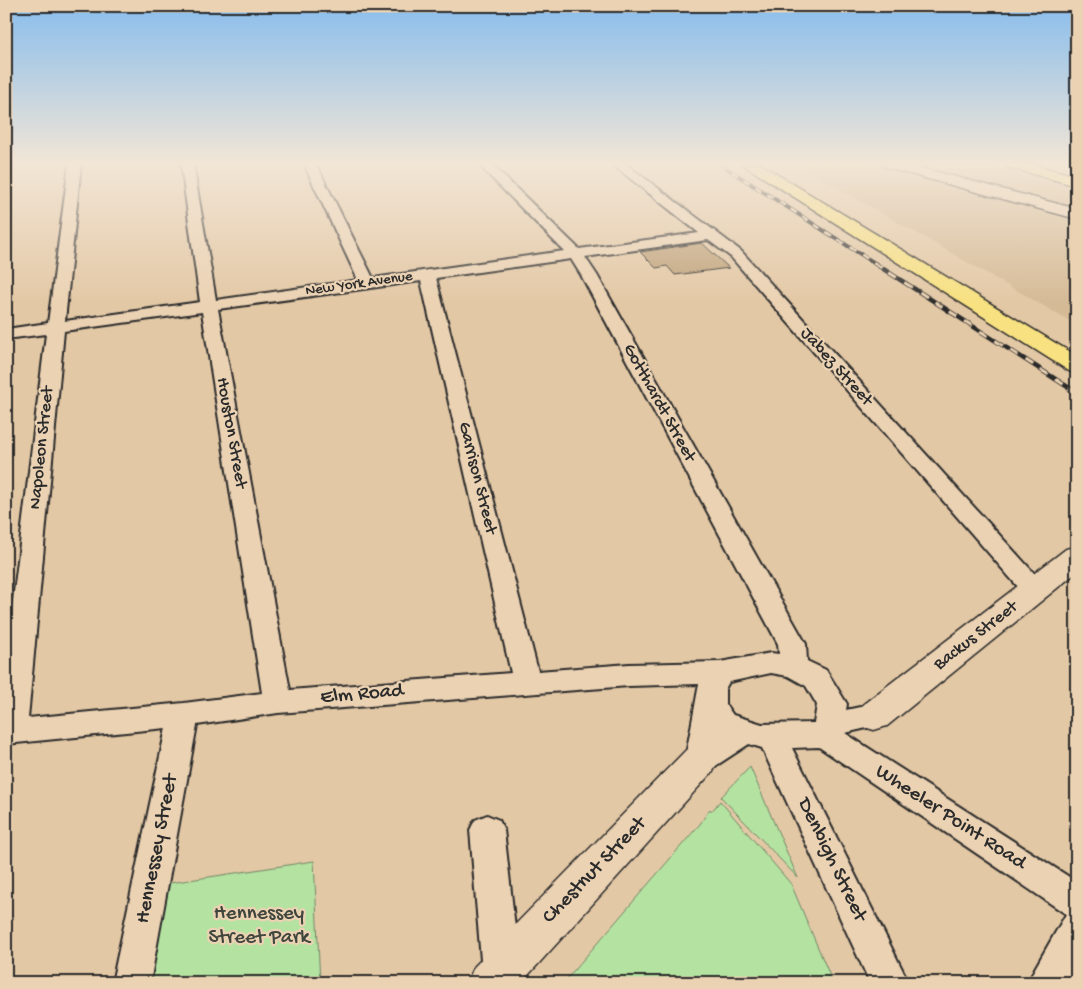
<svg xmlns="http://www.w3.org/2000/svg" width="1083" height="989" font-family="'Gochi Hand',sans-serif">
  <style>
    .built { fill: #d5ba96 }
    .green { fill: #b4e2a1; stroke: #708666 }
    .building { fill: #bfa27a; stroke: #2b2b2b }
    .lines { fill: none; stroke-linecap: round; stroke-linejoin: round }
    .street-casing { stroke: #2b2b2b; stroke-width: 4 }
    .secondary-casing { stroke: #2b2b2b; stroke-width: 3 }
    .highway-casing { stroke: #2b2b2b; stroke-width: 3 }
    .street { fill: #ebd2b3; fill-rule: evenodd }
    .secondary { fill: #ebd2b3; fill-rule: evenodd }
    .highway { fill: #f8e181; fill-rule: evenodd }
    .rail-far2-casing { stroke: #2b2b2b; stroke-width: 4 }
    .rail-far1-casing { stroke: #2b2b2b; stroke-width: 4.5 }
    .rail-casing { stroke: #2b2b2b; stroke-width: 5.5 }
    .rail-far2 { stroke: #ebd2b3; stroke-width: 2.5; stroke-dasharray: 7; stroke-linecap: butt }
    .rail-far1 { stroke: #ebd2b3; stroke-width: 3; stroke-dasharray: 9; stroke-linecap: butt }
    .rail { stroke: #ebd2b3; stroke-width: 4; stroke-dasharray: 11; stroke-linecap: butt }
    .labels { text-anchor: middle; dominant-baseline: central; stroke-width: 4.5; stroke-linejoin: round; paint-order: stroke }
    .far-street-label { font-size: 15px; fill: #2b2b2b; stroke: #ebd2b3 }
    .street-label { font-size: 18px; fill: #2b2b2b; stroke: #ebd2b3 }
    .near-street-label { font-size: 21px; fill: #2b2b2b; stroke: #ebd2b3 }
    .near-park-label { font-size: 21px; fill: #40463d; stroke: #ebd2b3 }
  </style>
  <rect width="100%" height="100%" fill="#e3c8a5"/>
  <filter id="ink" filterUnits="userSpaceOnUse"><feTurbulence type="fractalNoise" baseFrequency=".02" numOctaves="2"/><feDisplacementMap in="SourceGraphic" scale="10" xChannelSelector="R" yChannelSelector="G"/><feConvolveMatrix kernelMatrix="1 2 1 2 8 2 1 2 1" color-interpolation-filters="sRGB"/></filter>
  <g filter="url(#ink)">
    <path class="built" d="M796 164H984L1077 188V325Z"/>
    <g class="green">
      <path d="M750 767 798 878 721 797Z"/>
      <path d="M720 801 791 884 833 983H563L700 824 710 809 712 811Z"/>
      <path d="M314 861 320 983H131L150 886Z"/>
    </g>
    <path class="building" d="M702 243 729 268 675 275 667 266 656 268 640 252Z"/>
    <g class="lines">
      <defs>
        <g id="street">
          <path d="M69 164H81L65 321 200 302 181 164H193L216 300 358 280 304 164H316L373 278 564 251 478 164H491L579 249 699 233 612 164H626L741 251 1044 584 1048 590 1044 596 1035 599 1026 596 731 257 708 240 585 257 597 275 806 644 807 661 826 670 847 704 846 710 874 704 884 708 889 716 884 724 845 733 1077 882V965L1067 983H1028L1034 970 1066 914 819 747 792 748 909 983H870L762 748 749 744 711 769 700 773 689 769 685 760 699 684 629 686 278 713 197 725 150 983H112L166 728 6 744V657L46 334 6 339V329L48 323ZM571 259 581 275 778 644 779 654 771 653 720 662 629 664 538 671 436 278ZM421 281 511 673 290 690 218 309ZM202 312 262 693 184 703 28 718 64 331ZM771 673 788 676 806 686 817 705 814 723 762 724 733 715 725 704V689L729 682Z"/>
          <path d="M487 815 499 820 504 830 520 972 515 983H487L482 972 470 830 475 820Z"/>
        </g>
        <g id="secondary">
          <path d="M6 164H15L13 167 6 168Z"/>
          <path d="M882 164H907L1077 209V219L884 167Z"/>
          <path d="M1077 546V572L887 726 874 730 861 726 856 716 861 706 1066 549Z"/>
          <path d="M700 744 713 749 719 760 713 771 521 983H467L474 967 687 749Z"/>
        </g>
        <g id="highway">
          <path d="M742 164H760L1077 356V373L1069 371Z"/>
          <path d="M1005 164H1030L1077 176V186L1007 167Z"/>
        </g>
      </defs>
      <use href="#street" class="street-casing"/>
      <use href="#secondary" class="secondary-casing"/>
      <use href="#highway" class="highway-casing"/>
      <use href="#street" class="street"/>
      <use href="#secondary" class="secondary"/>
      <use href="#highway" class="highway"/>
      <defs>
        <path id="rail-far2" d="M720 164 876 264"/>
        <path id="rail-far1" d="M874 263 1071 389"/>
        <path id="rail" d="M1069 388 1077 393"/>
      </defs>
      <use href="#rail-far2" class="rail-far2-casing"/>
      <use href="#rail-far1" class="rail-far1-casing"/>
      <use href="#rail" class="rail-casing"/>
      <use href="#rail-far2" class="rail-far2"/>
      <use href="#rail-far1" class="rail-far1"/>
      <use href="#rail" class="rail"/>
    </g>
  </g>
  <linearGradient id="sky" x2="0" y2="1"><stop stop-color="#88bded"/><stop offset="0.54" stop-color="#f2e6d6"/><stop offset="1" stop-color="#f2e6d6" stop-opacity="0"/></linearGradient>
  <rect width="1083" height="303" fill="url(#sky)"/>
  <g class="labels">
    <g class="far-street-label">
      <text transform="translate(359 284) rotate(-8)">New York Avenue</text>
    </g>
    <g class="street-label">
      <text transform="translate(836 367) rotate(48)">Jabez Street</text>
      <text transform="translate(659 403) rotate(61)">Gotthardt Street</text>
      <text transform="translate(231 433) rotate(80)">Houston Street</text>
      <text transform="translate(42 448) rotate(-84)">Napoleon Street</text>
      <text transform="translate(477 478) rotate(76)">Garrison Street</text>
      <text transform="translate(976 636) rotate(-38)">Backus Street</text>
    </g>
    <g class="near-street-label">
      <text transform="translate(362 695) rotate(-5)">Elm Road</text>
      <text transform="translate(950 818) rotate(33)">Wheeler Point Road</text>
      <text transform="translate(158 849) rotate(-79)">Hennessey Street</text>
      <text transform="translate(831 860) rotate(64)">Denbigh Street</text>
      <text transform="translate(595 871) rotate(-46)">Chestnut Street</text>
    </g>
    <g class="near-park-label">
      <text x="259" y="914">Hennessey<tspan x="259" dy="24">Street Park</tspan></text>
    </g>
  </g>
  <rect width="1083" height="989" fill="none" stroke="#ebd2b3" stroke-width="25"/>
  <rect x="12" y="12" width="1058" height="964" fill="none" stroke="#2b2b2b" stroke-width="2" filter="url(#ink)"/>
</svg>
